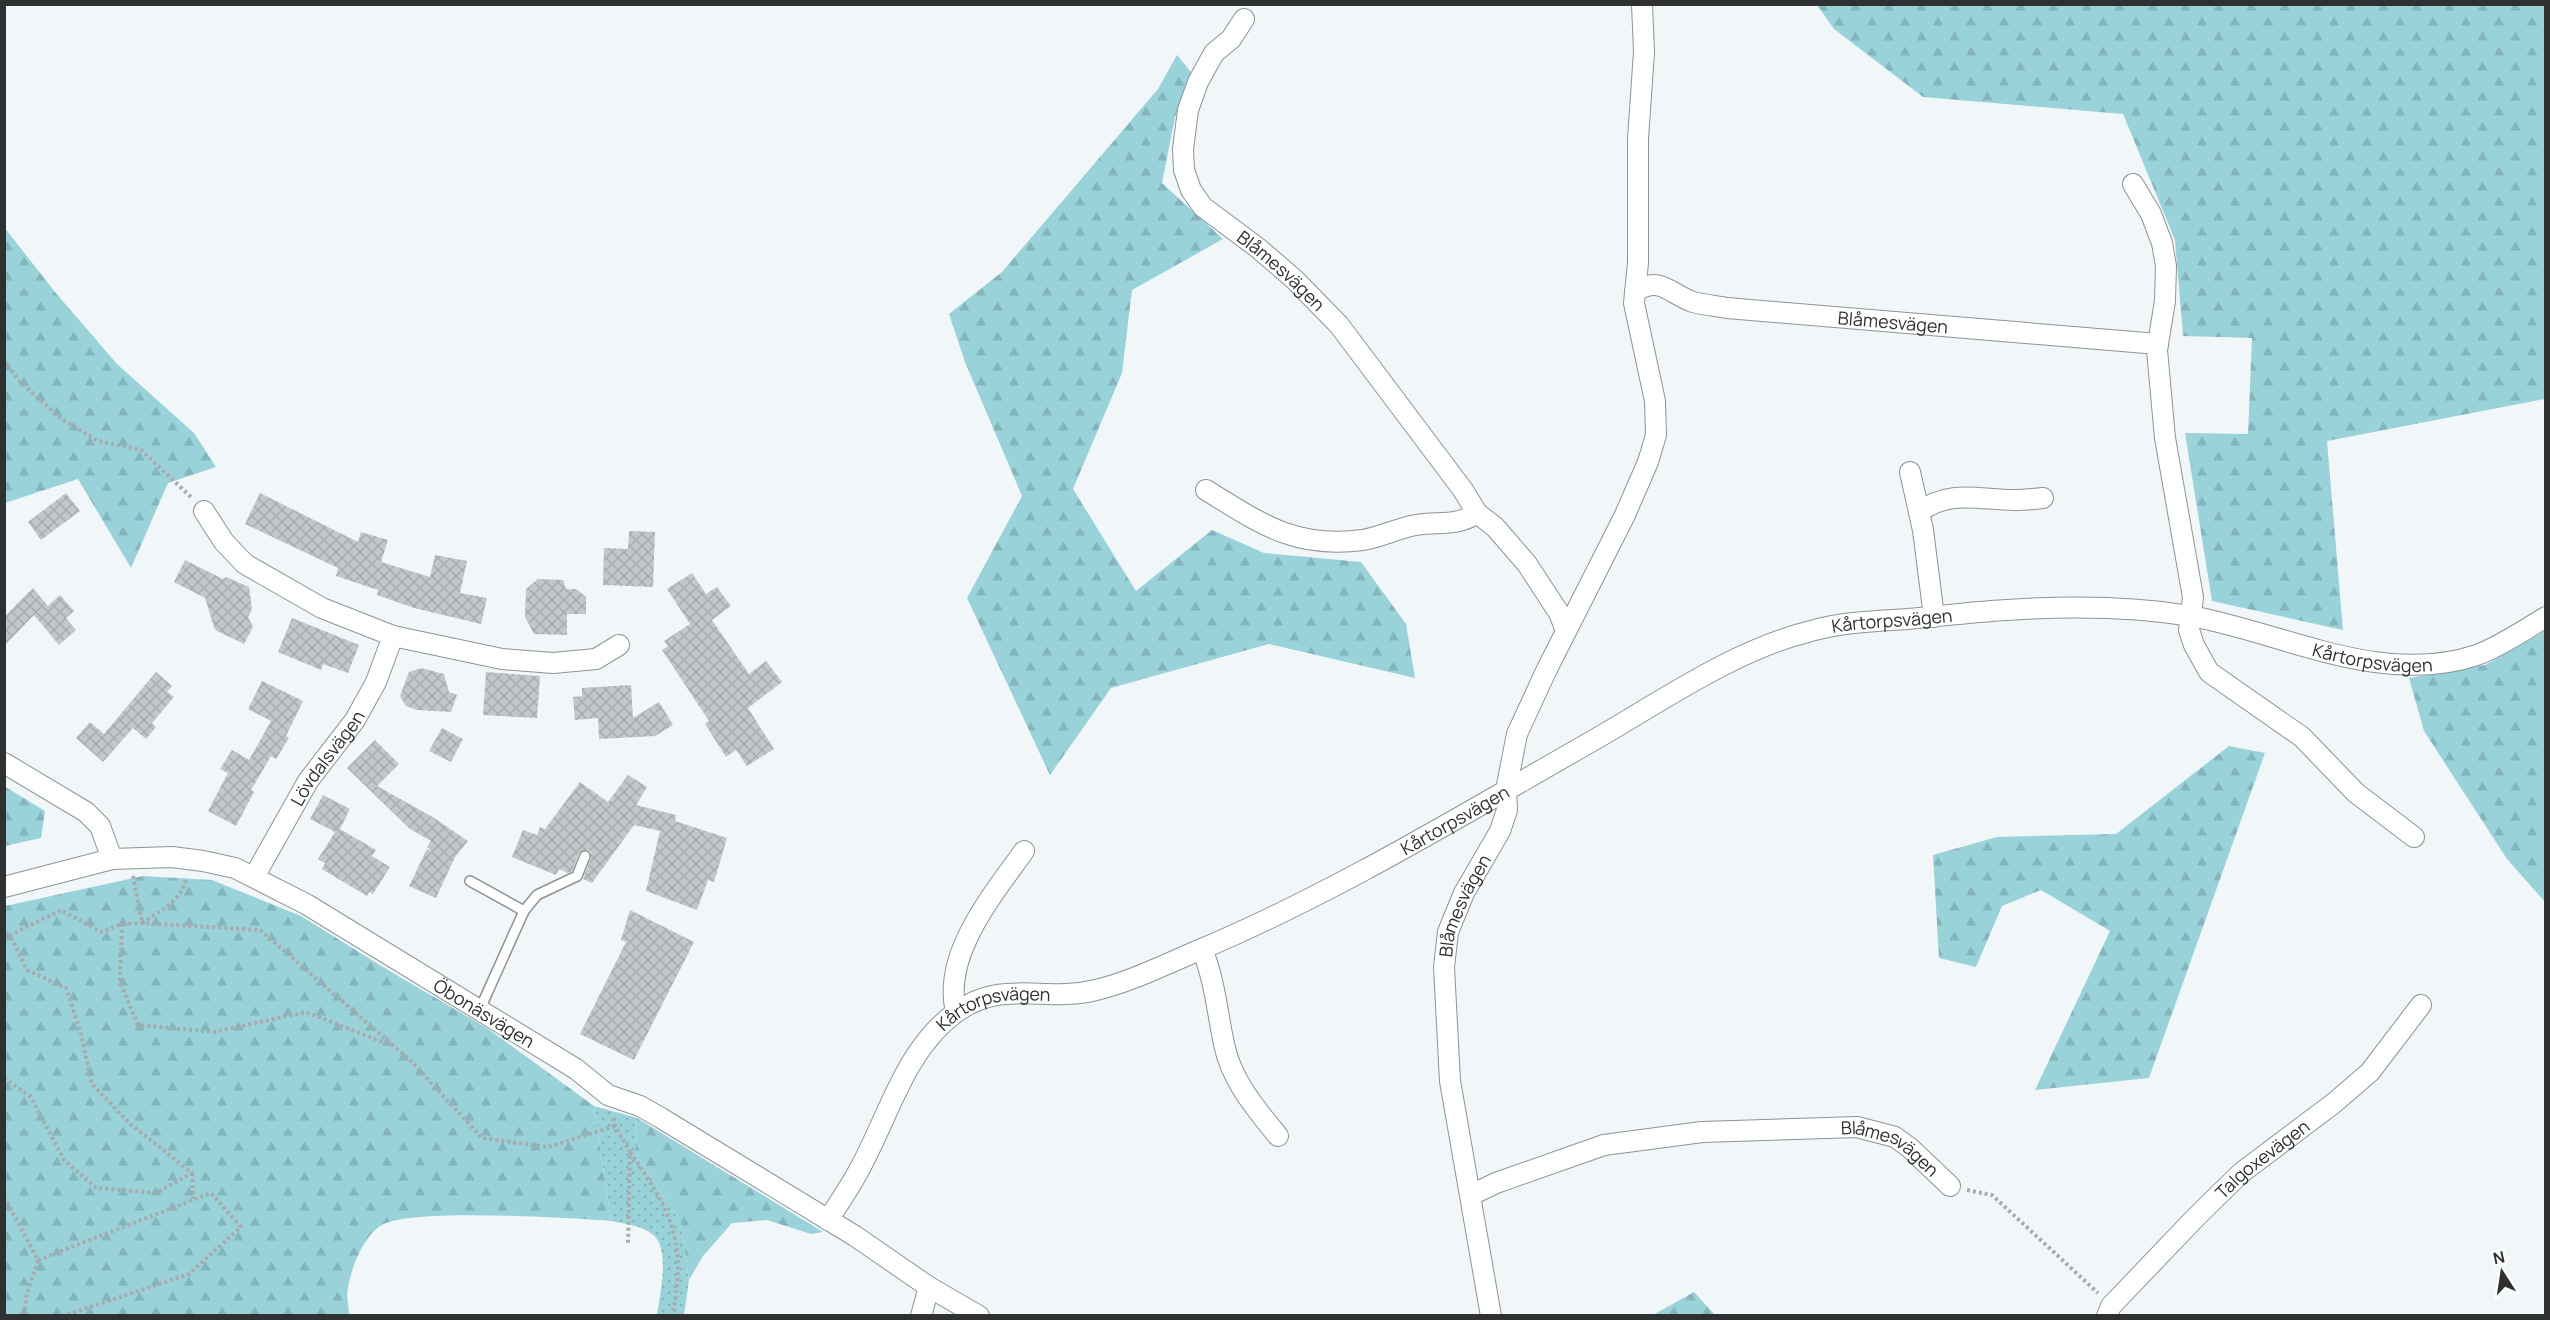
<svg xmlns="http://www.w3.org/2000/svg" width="2550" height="1320" font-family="Manrope,sans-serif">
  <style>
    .grass { fill: url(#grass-dots) }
    .forest { fill: url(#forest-firs) }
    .building { fill: url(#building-cross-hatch) }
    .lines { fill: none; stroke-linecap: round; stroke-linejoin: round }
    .lane-casing { stroke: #8e9394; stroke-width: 12 }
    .street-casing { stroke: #8e9394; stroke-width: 22 }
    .path { stroke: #a7abac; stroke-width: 4; stroke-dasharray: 3 3; stroke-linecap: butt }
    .lane { stroke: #fff; stroke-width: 9 }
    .street { stroke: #fff; stroke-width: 20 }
    .labels { text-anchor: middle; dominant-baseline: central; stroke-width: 5; stroke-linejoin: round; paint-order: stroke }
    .street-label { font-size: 18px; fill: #2e3031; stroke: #fff }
  </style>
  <defs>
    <pattern id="grass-dots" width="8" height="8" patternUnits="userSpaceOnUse" patternTransform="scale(1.5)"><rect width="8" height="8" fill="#9ad2da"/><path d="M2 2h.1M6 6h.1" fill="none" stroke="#85b5bc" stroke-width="1.8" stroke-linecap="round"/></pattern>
    <pattern id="forest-firs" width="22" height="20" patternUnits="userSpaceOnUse" patternTransform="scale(1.5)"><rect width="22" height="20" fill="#9ad2da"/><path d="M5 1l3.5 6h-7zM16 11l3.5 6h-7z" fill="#85b5bc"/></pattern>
    <pattern id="building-cross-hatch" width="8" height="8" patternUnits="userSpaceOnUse" patternTransform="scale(1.5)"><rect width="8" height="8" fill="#c2c8c9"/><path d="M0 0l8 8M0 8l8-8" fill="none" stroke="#a7acad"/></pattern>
  </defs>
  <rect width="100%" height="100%" fill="#f1f7f8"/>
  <path class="grass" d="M594 1106 637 1118 635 1153 681 1223 689 1280 684 1315H657C660 1295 671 1247 652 1234 640 1225 625 1224 611 1221Z"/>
  <g class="forest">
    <path d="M1817 5H2545V399L2327 441 2343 630 2212 601 2185 433 2248 434 2252 338 2183 336 2175 240 2123 114 1923 97 1834 29Z"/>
    <path d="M1177 55 1191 72 1175 117 1162 183 1223 239 1132 290 1122 373 1073 489 1136 591 1212 530 1264 553 1361 562 1406 624 1415 678 1269 644 1111 688 1050 775 967 598 1022 496 965 362 949 314 1002 272 1158 89Z"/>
    <path d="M4 227 55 292 117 364 194 433 216 467 168 483 131 568 78 479 5 503Z"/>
    <path d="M2545 631V902L2507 859 2424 731 2409 678 2485 665Z"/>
    <path d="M2229 746 2265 753 2149 1078 2035 1090 2110 931 2041 890 2002 906 1976 967 1939 958 1933 855 1997 837 2116 834Z"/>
    <path d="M4 786 45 811 41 838 5 846Z"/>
    <path d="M143 876 212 880 301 916 388 970 487 1028 594 1106 611 1221C571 1218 411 1208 382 1225 364 1235 351 1268 348 1288 346 1296 349 1307 349 1315H5V906Z"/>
    <path d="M637 1118 823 1232 811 1234 767 1220 732 1223 703 1256 689 1280 681 1223 635 1153Z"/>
    <path d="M1694 1292 1715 1315H1653Z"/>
  </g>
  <g class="building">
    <path d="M66 493 80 511 41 540 28 522Z"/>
    <path d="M260 493 358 542 361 532 388 540 381 562 430 577 435 555 467 561 460 593 487 598 481 624 414 608 377 595 378 590 336 576 338 568 245 524Z"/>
    <path d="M629 531 655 532 653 587 603 585 604 548 628 549Z"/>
    <path d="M185 560 223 579 226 577 249 587 252 609 248 617 253 627 244 644 215 630 205 598 174 582Z"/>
    <path d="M692 573 706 594 717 587 731 606 712 620 749 674 766 661 782 682 748 708 774 749 747 766 736 750 726 757 705 724 709 721 662 650 668 646 664 641 690 624 667 589Z"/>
    <path d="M538 579 563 580 566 589H576L586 597V614H567V635L534 634 525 617 526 589Z"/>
    <path d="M33 588 48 606 60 595 74 611 66 618 76 630 59 645 34 615 4 646V617Z"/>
    <path d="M292 618 359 645 348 673 323 664 321 670 278 652Z"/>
    <path d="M421 668 444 674 449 692 457 695 451 712 417 710 406 706 400 696 409 672Z"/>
    <path d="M156 672 172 686 167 692 174 697 152 723 156 727 146 739 133 728 103 762 76 738 90 722 104 734Z"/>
    <path d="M486 672 540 676 537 718 483 715Z"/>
    <path d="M262 681 303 701 286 736 289 738 276 759 271 756 251 790 254 792 236 826 208 811 228 773 220 769 232 750 249 760 271 721 248 709Z"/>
    <path d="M631 685 633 718 659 702 673 725 655 736 599 739 598 718 575 720 573 697 582 696V688Z"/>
    <path d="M442 728 463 739 451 762 429 751Z"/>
    <path d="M375 740 399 764 377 786 431 816 468 841 455 857 436 898 409 886 427 849 433 852 427 847 431 841 410 829 347 768Z"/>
    <path d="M628 775 647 787 636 805 676 815 675 821 727 838 714 882 708 880 697 910 646 891 660 831 634 825 592 883 583 879 591 858V852L587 850 579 853 572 871 568 873 559 869 556 875 512 857 523 830 537 835 540 827 545 829 580 782 608 802Z"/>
    <path d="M323 795 350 809 340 829 376 850 372 856 390 867 373 894 369 892 367 896 322 869 325 863 318 859 335 832 310 819Z"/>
    <path d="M630 910 694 942 634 1060 580 1034 626 942 621 940Z"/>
  </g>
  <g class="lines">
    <defs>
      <g id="lane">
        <path d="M470 881 524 911"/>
        <path d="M480 1009 524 911 537 895 577 876 585 856"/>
      </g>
      <g id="street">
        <path id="s1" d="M1244 19 1231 39 1214 53 1198 82 1188 110 1183 149 1184 170 1191 190 1203 207 1258 248 1294 279 1339 325 1463 490 1477 513 1495 527 1527 564 1559 613 1566 631"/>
        <path d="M2133 184 2151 214 2162 243 2166 266 2165 301 2157 350 2165 438 2193 597 2189 630 2194 645 2209 672 2302 737 2356 793 2414 837"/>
        <path id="s2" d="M1635 291C1662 276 1668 293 1693 302 1704 305 1716 306 1727 308L2158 344"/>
        <path d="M1910 472 1923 530 1934 617"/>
        <path d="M1206 490C1260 523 1294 549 1363 540 1381 537 1398 528 1416 525 1439 521 1456 527 1477 513"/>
        <path d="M204 511 224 542 245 564 322 608 393 636 502 659 553 663 596 659 619 645"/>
        <path d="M1919 512C1950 489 1980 500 2014 500 2024 500 2033 499 2043 498"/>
        <path d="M4 763 86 812 100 826 112 859"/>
        <path id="s3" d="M254 877 308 781 355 720 376 682 393 636"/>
        <path id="s4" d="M4 887 112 859 172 857 203 861 235 868 306 904 576 1069 608 1095 640 1106 661 1118 855 1236 929 1287 979 1316"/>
        <path d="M1202 949C1215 981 1217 1011 1224 1044 1231 1080 1256 1109 1278 1136"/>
        <path d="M956 1012C942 955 992 896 1024 851"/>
        <path id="s5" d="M1471 1195 1496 1183 1604 1145 1702 1132 1857 1127 1895 1137 1910 1148 1950 1186"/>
        <path id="s6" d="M828 1220C839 1203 850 1187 859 1170 889 1116 904 1051 955 1013 1003 978 1044 1003 1096 990 1130 982 1164 965 1197 951 1335 893 1464 814 1594 740 1662 701 1734 650 1811 631 1842 622 1876 621 1908 619 1941 616 1973 612 2006 610 2067 606 2130 606 2191 616 2284 633 2381 687 2477 655 2501 646 2524 630 2546 617"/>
        <path d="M921 1316 929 1287"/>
        <path id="s7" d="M1491 1316 1450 1081 1444 967 1448 932 1464 893 1500 831 1507 810 1506 790 1517 734 1547 669 1624 517 1648 462 1656 435 1655 401 1634 303 1638 263V139L1644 52 1642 4"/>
        <path id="s8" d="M2107 1316 2111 1306 2197 1216 2241 1173 2334 1103 2370 1072 2421 1005"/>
      </g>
    </defs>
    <use href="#lane" class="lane-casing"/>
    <use href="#street" class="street-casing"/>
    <g class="path">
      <path d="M4 361 20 382 63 420 98 441 141 450 191 497"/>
      <path d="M133 876 142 923C159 911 181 902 186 879"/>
      <path d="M122 924 120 982 138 1025 214 1032 306 1012 390 1045"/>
      <path d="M4 938 61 910 101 932 122 924 142 923 260 930 410 1060 482 1138 548 1147 615 1126"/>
      <path d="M4 1078 31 1097 64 1160 96 1188 156 1193 192 1173 129 1123 92 1084 81 1034 66 988 27 970 10 935"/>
      <path d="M613 1118 615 1126 630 1152 628 1245"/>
      <path d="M630 1152C671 1211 688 1243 672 1316"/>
      <path d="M192 1173 193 1199"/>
      <path d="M1967 1190 1992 1195 2098 1293"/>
      <path d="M4 1197 38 1260 26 1297 24 1316"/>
      <path d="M38 1260 211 1193 241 1227 189 1274 63 1316"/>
    </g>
    <use href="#lane" class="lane"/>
    <use href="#street" class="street"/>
  </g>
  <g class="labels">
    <g class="street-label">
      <text stroke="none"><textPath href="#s1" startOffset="312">Blåmesvägen</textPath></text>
      <text stroke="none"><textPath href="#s2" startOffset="264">Blåmesvägen</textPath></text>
      <text stroke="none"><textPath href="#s6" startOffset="1274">Kårtorpsvägen</textPath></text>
      <text stroke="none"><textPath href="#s6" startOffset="1761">Kårtorpsvägen</textPath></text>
      <text stroke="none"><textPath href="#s3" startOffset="140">Lövdalsvägen</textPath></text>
      <text stroke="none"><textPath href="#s6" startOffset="788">Kårtorpsvägen</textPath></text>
      <text stroke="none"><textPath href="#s7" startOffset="418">Blåmesvägen</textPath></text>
      <text stroke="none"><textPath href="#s4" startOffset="524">Öbonäsvägen</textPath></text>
      <text stroke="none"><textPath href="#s6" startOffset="284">Kårtorpsvägen</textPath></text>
      <text stroke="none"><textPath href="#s5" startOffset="435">Blåmesvägen</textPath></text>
      <text stroke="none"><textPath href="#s8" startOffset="222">Talgoxevägen</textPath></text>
    </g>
  </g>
  <rect width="2550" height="1320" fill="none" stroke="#2e3031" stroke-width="12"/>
  <g transform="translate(2502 1272) rotate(348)" stroke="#ffffff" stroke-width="4.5" paint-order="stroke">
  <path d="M0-4.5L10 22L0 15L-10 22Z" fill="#2e3031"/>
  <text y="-9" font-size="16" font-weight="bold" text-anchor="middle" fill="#2e3031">N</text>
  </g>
</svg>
